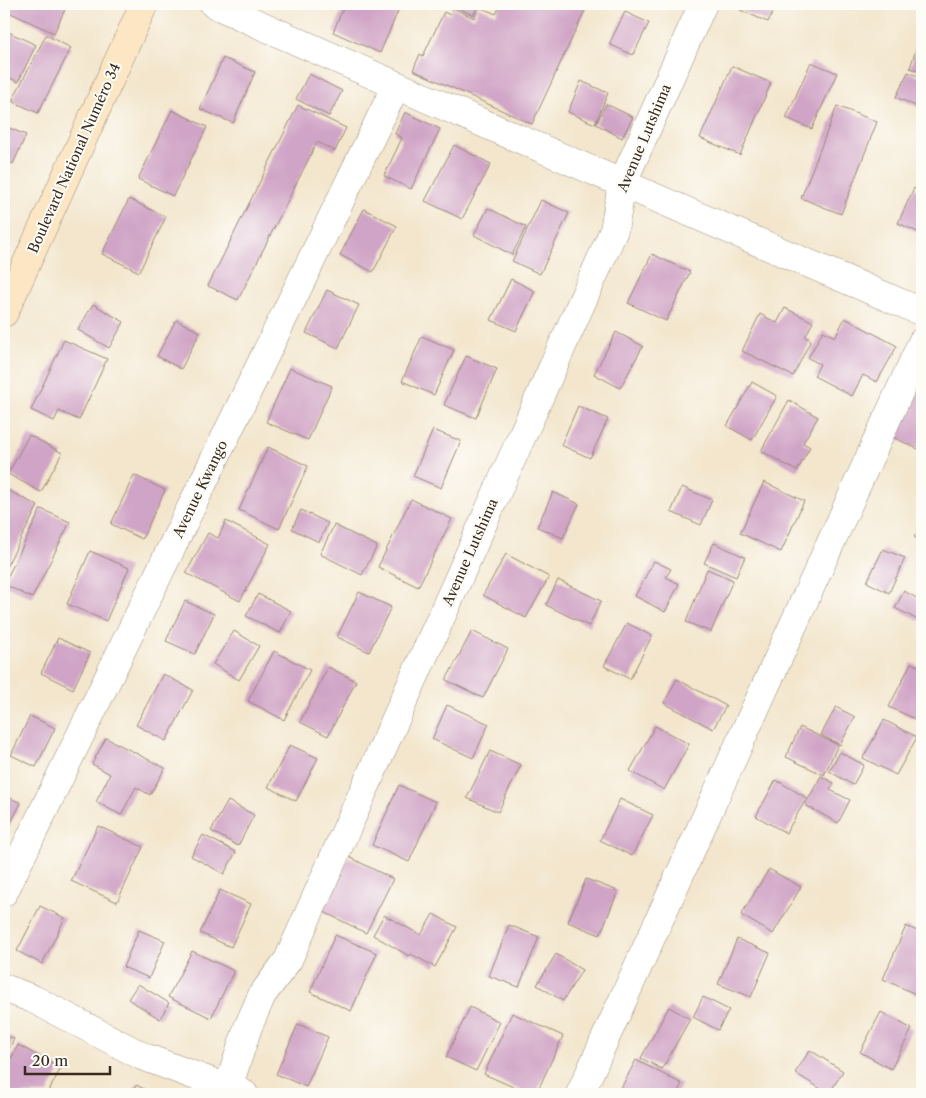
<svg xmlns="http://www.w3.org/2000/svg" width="926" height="1098" font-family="'Libre Caslon Text',serif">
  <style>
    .building { fill: #d0a4c6 }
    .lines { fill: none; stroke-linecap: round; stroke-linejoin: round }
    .street-casing { stroke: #978876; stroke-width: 29 }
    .secondary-casing { stroke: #978876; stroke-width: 29 }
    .street { stroke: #fff; stroke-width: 28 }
    .secondary { stroke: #fce6c4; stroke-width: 28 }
    .labels { text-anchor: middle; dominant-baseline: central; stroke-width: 4; stroke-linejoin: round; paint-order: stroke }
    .street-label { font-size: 14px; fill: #3b2a1e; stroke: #fdfcf7 }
  </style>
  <rect width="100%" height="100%" fill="#fdfcf7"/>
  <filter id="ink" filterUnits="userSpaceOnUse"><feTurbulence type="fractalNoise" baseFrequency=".02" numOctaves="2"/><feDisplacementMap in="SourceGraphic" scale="10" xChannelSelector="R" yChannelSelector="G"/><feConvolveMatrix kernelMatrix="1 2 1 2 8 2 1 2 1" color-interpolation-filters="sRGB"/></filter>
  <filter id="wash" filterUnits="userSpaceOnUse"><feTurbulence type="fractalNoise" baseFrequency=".0096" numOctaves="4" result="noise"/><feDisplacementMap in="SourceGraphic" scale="20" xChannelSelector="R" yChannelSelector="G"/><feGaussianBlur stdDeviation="1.12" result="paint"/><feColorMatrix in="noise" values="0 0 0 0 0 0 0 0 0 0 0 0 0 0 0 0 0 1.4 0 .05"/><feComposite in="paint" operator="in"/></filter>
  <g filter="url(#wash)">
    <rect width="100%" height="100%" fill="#f3e6cd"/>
    <g id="blocks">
      <g class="building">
        <path d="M4 4H59L66 7 54 33 4 10Z"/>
        <path d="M345 4H401L380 53 333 32Z"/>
        <path d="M450 4H479L473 15Z"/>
        <path d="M501 4H588L532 124 413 70 420 54 423 56 444 12 450 15 453 8 474 18 479 7 496 14Z"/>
        <path d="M743 4H777L768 22 740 10Z"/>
        <path d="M625 12 649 23 633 55 609 44Z"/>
        <path d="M4 30 36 45 18 82 4 75Z"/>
        <path d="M46 35 71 48 38 113 12 101Z"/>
        <path d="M919 40 922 41V72L910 68Z"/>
        <path d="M223 58 255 72 233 123 200 109Z"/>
        <path d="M811 62 837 73 812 129 786 118Z"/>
        <path d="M732 66 771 83 740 155 700 138Z"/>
        <path d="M908 72 922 78V109L896 97Z"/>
        <path d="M309 74 342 91 329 116 296 99Z"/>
        <path d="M581 81 608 93 595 124 568 112Z"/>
        <path d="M606 104 633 117 622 138 596 124Z"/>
        <path d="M298 105 346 128 335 151 317 142 238 300 208 286Z"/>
        <path d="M837 106 877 122 841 214 801 198Z"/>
        <path d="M172 110 207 127 173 196 138 179Z"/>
        <path d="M405 112 440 129 411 189 384 176 402 138 395 134Z"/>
        <path d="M7 127 26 135 13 164 4 159V134Z"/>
        <path d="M454 145 491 164 462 219 425 201Z"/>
        <path d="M914 188 922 192V234L898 223Z"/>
        <path d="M129 199 166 217 139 272 102 254Z"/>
        <path d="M541 200 569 213 540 274 512 261Z"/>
        <path d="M488 208 526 227 512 255 474 235Z"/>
        <path d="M364 209 397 226 373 272 340 255Z"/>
        <path d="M652 254 690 272 666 321 628 303Z"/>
        <path d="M511 279 535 291 516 331 491 320Z"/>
        <path d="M327 290 359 305 338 348 306 333Z"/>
        <path d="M93 304 124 322 109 348 78 330Z"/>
        <path d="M785 308 813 322 805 337 811 340 793 376 742 351 760 314 777 323Z"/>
        <path d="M845 318 897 346 877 382 863 375 852 396 814 376 820 364 808 358 823 331 835 337Z"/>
        <path d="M176 320 200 332 181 369 157 356Z"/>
        <path d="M616 332 643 346 620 388 594 374Z"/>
        <path d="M422 336 454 350 434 395 402 381Z"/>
        <path d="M64 340 107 359 79 420 59 411 54 421 31 410Z"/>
        <path d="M466 356 497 369 476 418 444 405Z"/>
        <path d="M290 368 332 386 308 440 266 422Z"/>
        <path d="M922 373V451L891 436Z"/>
        <path d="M752 382 777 396 752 440 727 426Z"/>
        <path d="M789 400 818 417 803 443 810 447 797 471 761 451Z"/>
        <path d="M578 406 608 419 590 458 561 445Z"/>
        <path d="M433 430 461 441 441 488 413 476Z"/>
        <path d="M29 435 62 453 41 492 8 474Z"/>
        <path d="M268 447 308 466 279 529 239 510Z"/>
        <path d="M134 475 165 490 142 539 111 524Z"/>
        <path d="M764 482 804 501 781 552 740 533Z"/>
        <path d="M682 487 712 500 701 525 671 512Z"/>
        <path d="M4 488 38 506 4 571Z"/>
        <path d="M553 492 579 504 563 538 537 527Z"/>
        <path d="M411 499 452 519 418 587 378 567Z"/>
        <path d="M41 509 70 522 32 598 4 584Z"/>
        <path d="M301 510 328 523 319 542 292 529Z"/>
        <path d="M226 521 270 544 240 601 186 573 208 533 218 538Z"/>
        <path d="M334 525 377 546 362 575 320 554Z"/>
        <path d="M922 525V542L914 537Z"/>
        <path d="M714 543 745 557 736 577 704 563Z"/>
        <path d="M883 549 905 558 889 593 867 582Z"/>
        <path d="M90 551 129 568 106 621 67 604Z"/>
        <path d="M506 554 549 577 526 618 483 595Z"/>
        <path d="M654 561 671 569 666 577 679 584 665 612 635 596Z"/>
        <path d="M707 569 733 580 711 632 686 622Z"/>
        <path d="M558 580 601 601 589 626 546 605Z"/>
        <path d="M904 591 922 601V617L920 621 895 608Z"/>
        <path d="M359 592 391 607 369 652 337 637Z"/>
        <path d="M258 594 291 611 280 633 246 616Z"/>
        <path d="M185 601 214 614 195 654 166 641Z"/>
        <path d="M627 623 652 636 630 679 604 666Z"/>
        <path d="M234 631 259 646 239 680 213 664Z"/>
        <path d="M472 631 508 649 483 698 446 680Z"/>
        <path d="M58 638 90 653 73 689 41 673Z"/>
        <path d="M274 651 310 670 284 720 248 701Z"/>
        <path d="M911 663 922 668V704L915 719 889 707Z"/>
        <path d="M328 667 356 681 328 736 300 722Z"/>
        <path d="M163 674 193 690 166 741 136 725Z"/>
        <path d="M677 679 726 706 713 729 664 703Z"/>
        <path d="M447 705 489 724 473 758 432 739Z"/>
        <path d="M836 707 855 717 840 745 821 735Z"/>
        <path d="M30 716 55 728 36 767 11 755Z"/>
        <path d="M884 720 917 737 896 775 863 758Z"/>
        <path d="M655 726 689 744 664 790 630 771Z"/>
        <path d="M800 727 838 745 824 775 786 757Z"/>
        <path d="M106 738 165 768 150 795 136 787 121 815 96 802 110 774 92 764Z"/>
        <path d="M290 745 318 758 296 801 268 787Z"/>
        <path d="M490 751 521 765 498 812 467 798Z"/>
        <path d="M840 752 864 765 853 785 829 771Z"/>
        <path d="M821 776 834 783 830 790 850 800 838 823 805 805Z"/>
        <path d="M776 780 807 798 786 833 756 816Z"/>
        <path d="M399 785 436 802 409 862 372 845Z"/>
        <path d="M4 795 21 803 4 836Z"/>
        <path d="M620 799 653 815 632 856 600 840Z"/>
        <path d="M228 801 254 815 238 846 211 831Z"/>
        <path d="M98 826 143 847 117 902 71 881Z"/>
        <path d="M203 835 236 852 224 874 191 856Z"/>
        <path d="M349 857 393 879 366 933 322 911Z"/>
        <path d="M769 869 801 887 773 934 741 915Z"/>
        <path d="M586 879 618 891 600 935 568 922Z"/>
        <path d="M220 890 251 904 231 947 200 933Z"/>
        <path d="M40 906 65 918 42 964 17 951Z"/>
        <path d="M433 914 457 927 435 967 411 954 409 956 373 935 384 915 421 935Z"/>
        <path d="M509 925 539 937 519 987 489 976Z"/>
        <path d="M906 926 922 933V997L883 979Z"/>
        <path d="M139 930 165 941 149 978 123 967Z"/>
        <path d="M335 935 377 953 351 1011 310 992Z"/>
        <path d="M737 939 770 953 751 997 718 984Z"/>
        <path d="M192 951 234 971 211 1018 168 997Z"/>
        <path d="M556 954 582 970 563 1001 537 985Z"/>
        <path d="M138 984 169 1003 160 1019 128 999Z"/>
        <path d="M703 997 729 1010 718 1030 693 1017Z"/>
        <path d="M470 1007 500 1022 476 1071 446 1057Z"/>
        <path d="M669 1007 690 1019 662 1069 641 1058Z"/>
        <path d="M881 1012 912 1029 891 1069 860 1052Z"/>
        <path d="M512 1013 563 1036 536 1094H529L484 1074Z"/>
        <path d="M298 1024 328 1037 306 1087 276 1074Z"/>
        <path d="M4 1034 14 1039 4 1058Z"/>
        <path d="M18 1045 61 1068 47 1094H15L4 1088V1072Z"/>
        <path d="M810 1050 843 1071 829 1094 795 1073Z"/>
        <path d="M636 1060 682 1084 676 1094H633L621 1088Z"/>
        <path d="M136 1085 155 1094H132Z"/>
      </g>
    </g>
  </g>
  <g filter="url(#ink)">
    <use href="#blocks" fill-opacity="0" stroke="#978876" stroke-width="1"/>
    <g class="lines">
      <defs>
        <g id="street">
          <path d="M214 4C449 110 685 211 922 312"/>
          <path d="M4 892 396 86"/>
          <path d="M4 988 33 999 142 1056 244 1094"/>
          <path d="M226 1094 248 1027 262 995 288 960 614 230 622 184 703 4"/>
          <path d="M580 1094 922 342"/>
        </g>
        <path id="secondary" d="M4 313 144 4"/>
      </defs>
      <use href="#street" class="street-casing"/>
      <use href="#secondary" class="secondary-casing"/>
      <use href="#street" class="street"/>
      <use href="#secondary" class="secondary"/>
    </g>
  </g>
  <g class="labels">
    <g class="street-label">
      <text transform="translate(644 138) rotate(-67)">Avenue Lutshima</text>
      <text transform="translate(74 158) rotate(-66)">Boulevard National Numéro 34</text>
      <text transform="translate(200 489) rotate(-64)">Avenue Kwango</text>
      <text transform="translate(470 552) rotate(-66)">Avenue Lutshima</text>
    </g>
  </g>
  <rect width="926" height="1098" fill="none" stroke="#fdfcf7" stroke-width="20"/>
  <path d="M25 1066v8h85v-8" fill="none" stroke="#3b2a1e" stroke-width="2.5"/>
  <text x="32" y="1066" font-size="15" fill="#3b2a1e" stroke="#fdfcf7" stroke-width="4" paint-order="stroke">20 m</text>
</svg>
